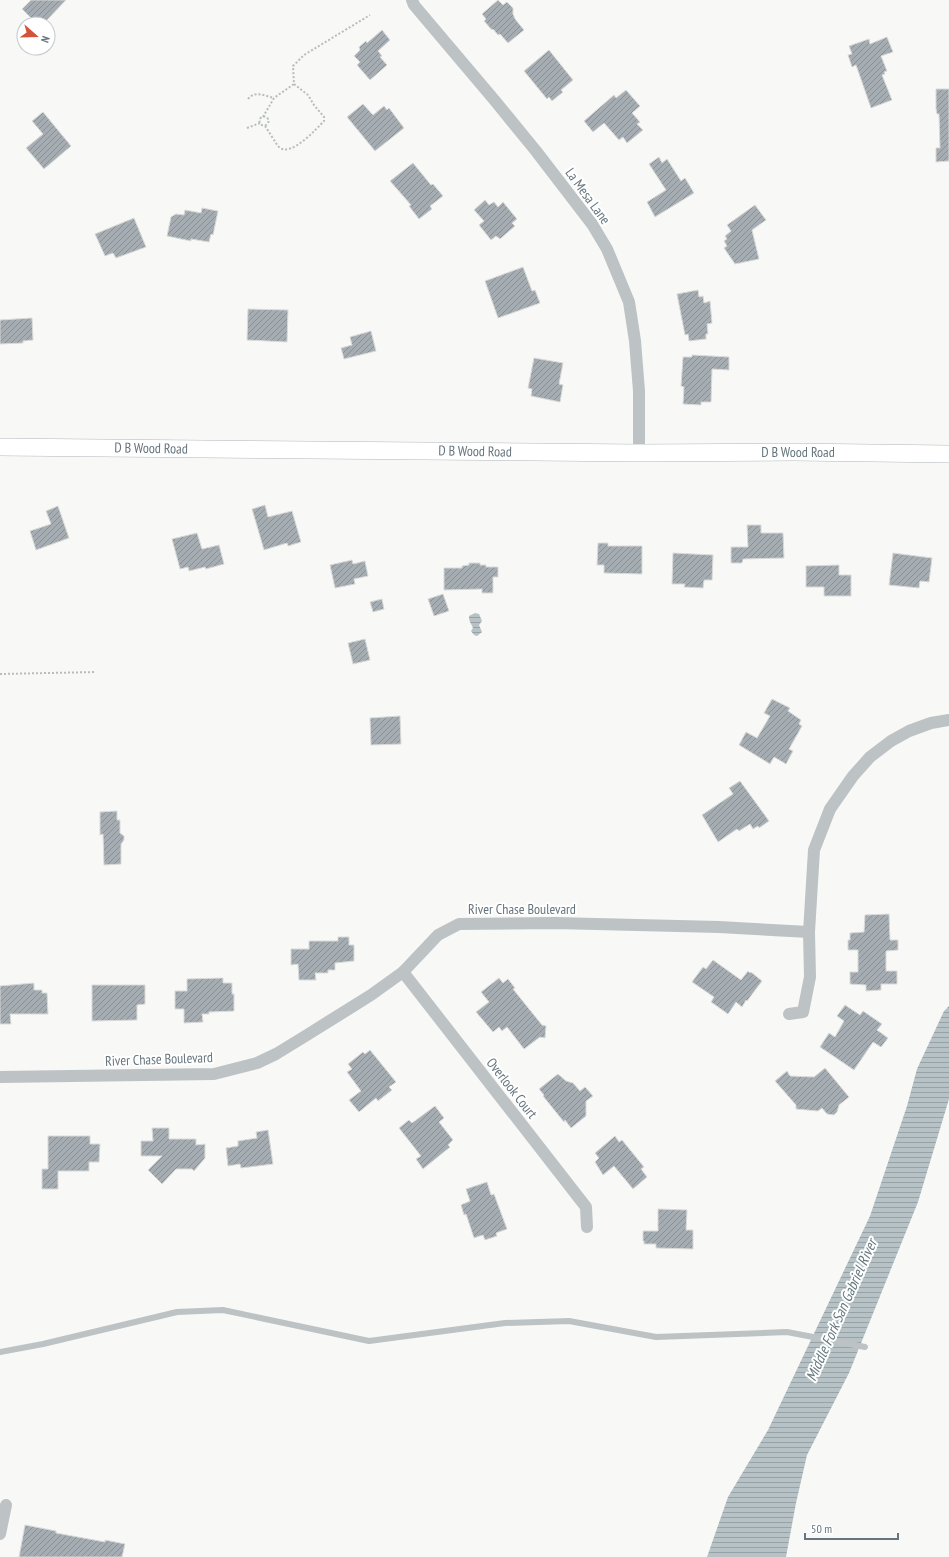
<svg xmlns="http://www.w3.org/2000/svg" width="949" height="1557" font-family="'PT Sans Narrow',sans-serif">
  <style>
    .water { fill: url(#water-rules) }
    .building { fill: url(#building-hatch); stroke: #dadad8 }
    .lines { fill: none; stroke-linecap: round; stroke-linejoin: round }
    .secondary-casing { stroke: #b2b8bc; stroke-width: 18 }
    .path { stroke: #b8bcbe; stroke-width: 2; stroke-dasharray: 2 2; stroke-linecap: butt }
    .lane { stroke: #bdc2c5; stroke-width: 6 }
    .street { stroke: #bdc2c5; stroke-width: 12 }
    .secondary { stroke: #fff; stroke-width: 17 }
    .labels { text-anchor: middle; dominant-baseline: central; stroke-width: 4; stroke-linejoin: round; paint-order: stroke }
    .street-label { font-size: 14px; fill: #66757e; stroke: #fff }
    .water-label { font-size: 15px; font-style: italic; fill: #667a7f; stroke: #fff }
  </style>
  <defs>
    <pattern id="water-rules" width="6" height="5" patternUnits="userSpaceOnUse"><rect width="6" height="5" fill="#b6c2c6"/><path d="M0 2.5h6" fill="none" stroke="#98a2a6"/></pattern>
    <pattern id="building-hatch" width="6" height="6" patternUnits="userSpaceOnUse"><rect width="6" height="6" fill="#a5adb2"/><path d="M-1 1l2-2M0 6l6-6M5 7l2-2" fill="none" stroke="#8a9196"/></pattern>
  </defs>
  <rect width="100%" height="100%" fill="#f8f8f6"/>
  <g class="water">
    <path d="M475 613 479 614 482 621 479 625 482 632 477 636 474 635 471 631 473 628C471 623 469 622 469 616Z"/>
    <path d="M949 1006V1099L918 1202 849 1373 807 1455 796 1503 786 1557H707L728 1497 768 1430 870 1216 907 1106 917 1069 944 1011Z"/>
  </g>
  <g class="building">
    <path d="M31 0H66L43 24H37L22 9Z"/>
    <path d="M498 0 503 5 507 2 513 8V14L515 19 524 30 508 43 500 34 498 35 493 29 492 30 484 21 486 19 482 14Z"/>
    <path d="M382 30 390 40 378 51 382 56 380 57 387 65 370 80 357 65 360 62 354 56 360 50 359 47 366 41 367 43Z"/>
    <path d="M887 37 893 52 881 56 887 71 884 72 885 74 882 75 892 100 871 108 856 65 852 67 848 55 852 54 849 46 869 39 870 44Z"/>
    <path d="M549 50 573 80 561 90 563 92 552 101 549 97 547 99 524 71Z"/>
    <path d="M936 89H949V161L936 162V148H940L939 114H937L936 109Z"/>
    <path d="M626 90 640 106 632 113 640 122 637 124 643 130 627 143 623 137 619 140 604 123 593 132 584 121 614 95 616 98Z"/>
    <path d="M363 104 373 115 384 106 387 110 389 108 404 128 375 151 347 117Z"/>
    <path d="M43 112 71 146 44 169 26 148 43 134 32 121Z"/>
    <path d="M659 157 662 163 667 159 681 181 685 178 694 193 655 217 647 202 666 190 649 164Z"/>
    <path d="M413 163 431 185 433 184 443 196 430 206 432 209 419 219 409 206 411 205 390 181Z"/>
    <path d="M485 200 489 205 494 202 498 207 503 202 517 219 512 223 515 226 500 239 496 236 491 240 479 225 484 221 474 210Z"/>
    <path d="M755 205 766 220 752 230 759 259 735 264 724 248 727 246 724 241 727 239 725 236 731 231 727 225Z"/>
    <path d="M202 208 218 211 213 235 211 234 209 242 191 239V241L167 236 171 217 176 214 184 215 185 210 201 213Z"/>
    <path d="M134 218 146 247 116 258 113 253 105 256 95 234Z"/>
    <path d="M523 267 532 291 535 290 540 303 498 318 485 281Z"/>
    <path d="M698 290 699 297 703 296 704 303 710 301 712 323 707 324 708 334H706V339L689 341 688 334 685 335 677 294Z"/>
    <path d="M248 309 288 310 287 342 247 340Z"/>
    <path d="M32 318 33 340 23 341V343L0 344V320Z"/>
    <path d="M371 331 376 351 344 359 341 348 352 345 350 337Z"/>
    <path d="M692 355 729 357V370L712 369 711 402H701V405L683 404 684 387 681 386 683 357H692Z"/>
    <path d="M534 358 563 363 559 384 563 385 560 402 531 396 532 389 528 388Z"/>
    <path d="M265 505 268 517 292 511 301 542 288 546 287 543 264 550 252 509Z"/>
    <path d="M58 506 69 538 36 550 30 531 51 524 46 511Z"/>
    <path d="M747 525H761V533H783L784 558 743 559 742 563H731V547H748Z"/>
    <path d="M197 533 202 549 219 545 224 564 206 569 205 567 189 571 188 567 180 569 172 539Z"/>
    <path d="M598 543H608V546H642V574L604 573V565H597Z"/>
    <path d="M673 553 713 555 712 580H704L703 588 684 587 685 584H672Z"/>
    <path d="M893 553 932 558 929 582 920 581 919 588 889 585Z"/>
    <path d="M352 560 353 564 365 561 368 576 354 579 355 584 335 588 330 565Z"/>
    <path d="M469 563H480V565H486V567H498V577H493V593H482V589L444 590V568H462V566L469 565Z"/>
    <path d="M839 565V575H851V596H824V587H806V566Z"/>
    <path d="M443 594 449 611 434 616 428 599Z"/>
    <path d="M382 599 384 609 373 612 370 602Z"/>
    <path d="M365 639 370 660 353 664 348 643Z"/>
    <path d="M772 699 790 708 788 711 801 720 799 724 802 726 789 749 793 751 786 764 774 757 770 764 739 745 746 732 757 738 770 716 764 713Z"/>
    <path d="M400 716 401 744 371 745 370 718Z"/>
    <path d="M740 781 769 821 759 828 758 826 753 829 750 824 739 831 737 829 718 842 702 815 733 794 729 788Z"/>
    <path d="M117 811V820H120V833L124 836V840L121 844V864L104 865 103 834 100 835V812Z"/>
    <path d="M889 914 890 940H898V950L886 951V971H897V984H881V990L866 991V985L850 984V972H858V950H848V940H850V933L864 932 865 915Z"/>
    <path d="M338 937H349V945H354V961L335 963V970H328V973H315L316 980H299L298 964 291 965V949H309V941H338Z"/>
    <path d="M713 960 741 980 748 971 750 973 751 972 762 981 747 1001 746 1000 742 1007 736 1002 728 1014 711 1002 714 997 692 982 703 967 706 969Z"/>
    <path d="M223 978V983H232V994H234V1011L209 1012V1014H202L203 1022 184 1023V1009H175V991H187V979Z"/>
    <path d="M499 978 503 983 508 979 515 988 513 989 542 1025 546 1026 545 1038 540 1037 524 1049 507 1027 502 1031 499 1027 493 1032 476 1012 489 1002 481 992Z"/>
    <path d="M34 983V990H42V993H47L48 1014H10L11 1024H0V986Z"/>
    <path d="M92 985H145V1004L137 1005V1020L92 1021Z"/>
    <path d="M845 1005 860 1015 863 1011 882 1024 877 1030 888 1038 881 1047 873 1042 854 1070 820 1047 829 1033 835 1037 844 1021 837 1016Z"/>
    <path d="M370 1050 396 1082 389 1087 392 1090 378 1101 376 1098 359 1112 349 1100 361 1091 347 1072 352 1069 348 1064 363 1052 365 1054Z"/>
    <path d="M825 1068 849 1097 839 1105 837 1112 834 1115 827 1114 822 1108 818 1111 796 1109V1105L775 1081 787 1071 790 1076 814 1077Z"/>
    <path d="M558 1074 566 1081 573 1083 580 1091 585 1087 593 1096 586 1101V1116L571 1128 565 1120 564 1122 543 1096 544 1095 539 1089Z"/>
    <path d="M435 1106 444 1118 439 1122 453 1140 448 1145 450 1147 423 1169 416 1159 421 1156 399 1128 409 1120 412 1123Z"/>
    <path d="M152 1128H169V1139H196V1145L205 1144V1158L194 1171 192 1169H176L162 1184 148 1170 162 1156H141V1141H153Z"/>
    <path d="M268 1130 273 1164 241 1168 240 1164 228 1166 226 1148 238 1146V1141L257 1138 256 1132Z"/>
    <path d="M48 1136H90V1144H100L99 1162H89V1171H58V1189H42V1169H48Z"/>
    <path d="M615 1136 619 1142 622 1140 644 1167 641 1169 647 1177 633 1189 614 1166 603 1175 595 1162 599 1158 595 1153Z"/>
    <path d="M487 1182 491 1195 494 1194 507 1229 496 1233 497 1236 485 1240 483 1235 474 1238 466 1214 464 1215 461 1205 470 1201 466 1189Z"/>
    <path d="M658 1209 687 1210 686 1230H693V1249L656 1248V1244H644V1241H643V1231H658Z"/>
    <path d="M25 1525 56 1531V1533L105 1542V1540L125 1544 122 1557H19Z"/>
  </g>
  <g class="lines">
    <defs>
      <path id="secondary" d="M0 447 639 453 794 452 949 454"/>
    </defs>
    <use href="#secondary" class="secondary-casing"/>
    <g class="path">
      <path d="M248 99C255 90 265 96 274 98"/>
      <circle cx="264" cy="121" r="4.5"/>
      <path d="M263 117 274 98 294 84"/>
      <path d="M265 126C268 130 276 144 279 147 291 158 317 128 324 121V117L314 105 308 95 294 84 293 66 304 55 370 15"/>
      <path d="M247 128 260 123"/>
      <path d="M0 674 96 672"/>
    </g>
    <path class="lane" d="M0 1352 43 1344 177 1312 223 1310 369 1341 505 1323 569 1321 656 1337 787 1332 865 1347"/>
    <g class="street">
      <path d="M412 0 414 5 496 102 536 151 592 224 607 249 629 302 635 341 639 391V453"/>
      <path d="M403 972 586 1207 587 1227"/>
      <path d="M789 1014 803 1012 810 977 809 932 814 850 830 809 853 776 870 757 891 741 909 731 931 723 949 720"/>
      <path d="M0 1077 214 1074 257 1063 276 1054 307 1035 371 995 403 972 438 935 459 924 555 923 719 927 809 932"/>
      <path d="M0 1534 6 1505"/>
    </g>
    <use href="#secondary" class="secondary"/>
  </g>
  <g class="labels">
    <g class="street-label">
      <text transform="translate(588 196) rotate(54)">La Mesa Lane</text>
      <text transform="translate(151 448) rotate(1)">D B Wood Road</text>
      <text transform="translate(475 451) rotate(1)">D B Wood Road</text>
      <text x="798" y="452">D B Wood Road</text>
      <text x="522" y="909">River Chase Boulevard</text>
      <text transform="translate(159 1059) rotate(-2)">River Chase Boulevard</text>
      <text transform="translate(512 1088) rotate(52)">Overlook Court</text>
    </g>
    <g class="water-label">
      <text transform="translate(841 1310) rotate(-66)">Middle Fork San Gabriel River</text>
    </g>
  </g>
  <g transform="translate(36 36) rotate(110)"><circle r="19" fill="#ffffff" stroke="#c2c8cb"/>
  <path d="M0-3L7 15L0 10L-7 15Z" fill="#d45239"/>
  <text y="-6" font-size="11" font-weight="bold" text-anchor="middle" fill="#66757e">N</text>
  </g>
  <path d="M805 1533v6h93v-6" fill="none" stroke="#66757e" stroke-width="2"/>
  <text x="811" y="1533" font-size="12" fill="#66757e" stroke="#ffffff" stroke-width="3" paint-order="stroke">50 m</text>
</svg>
